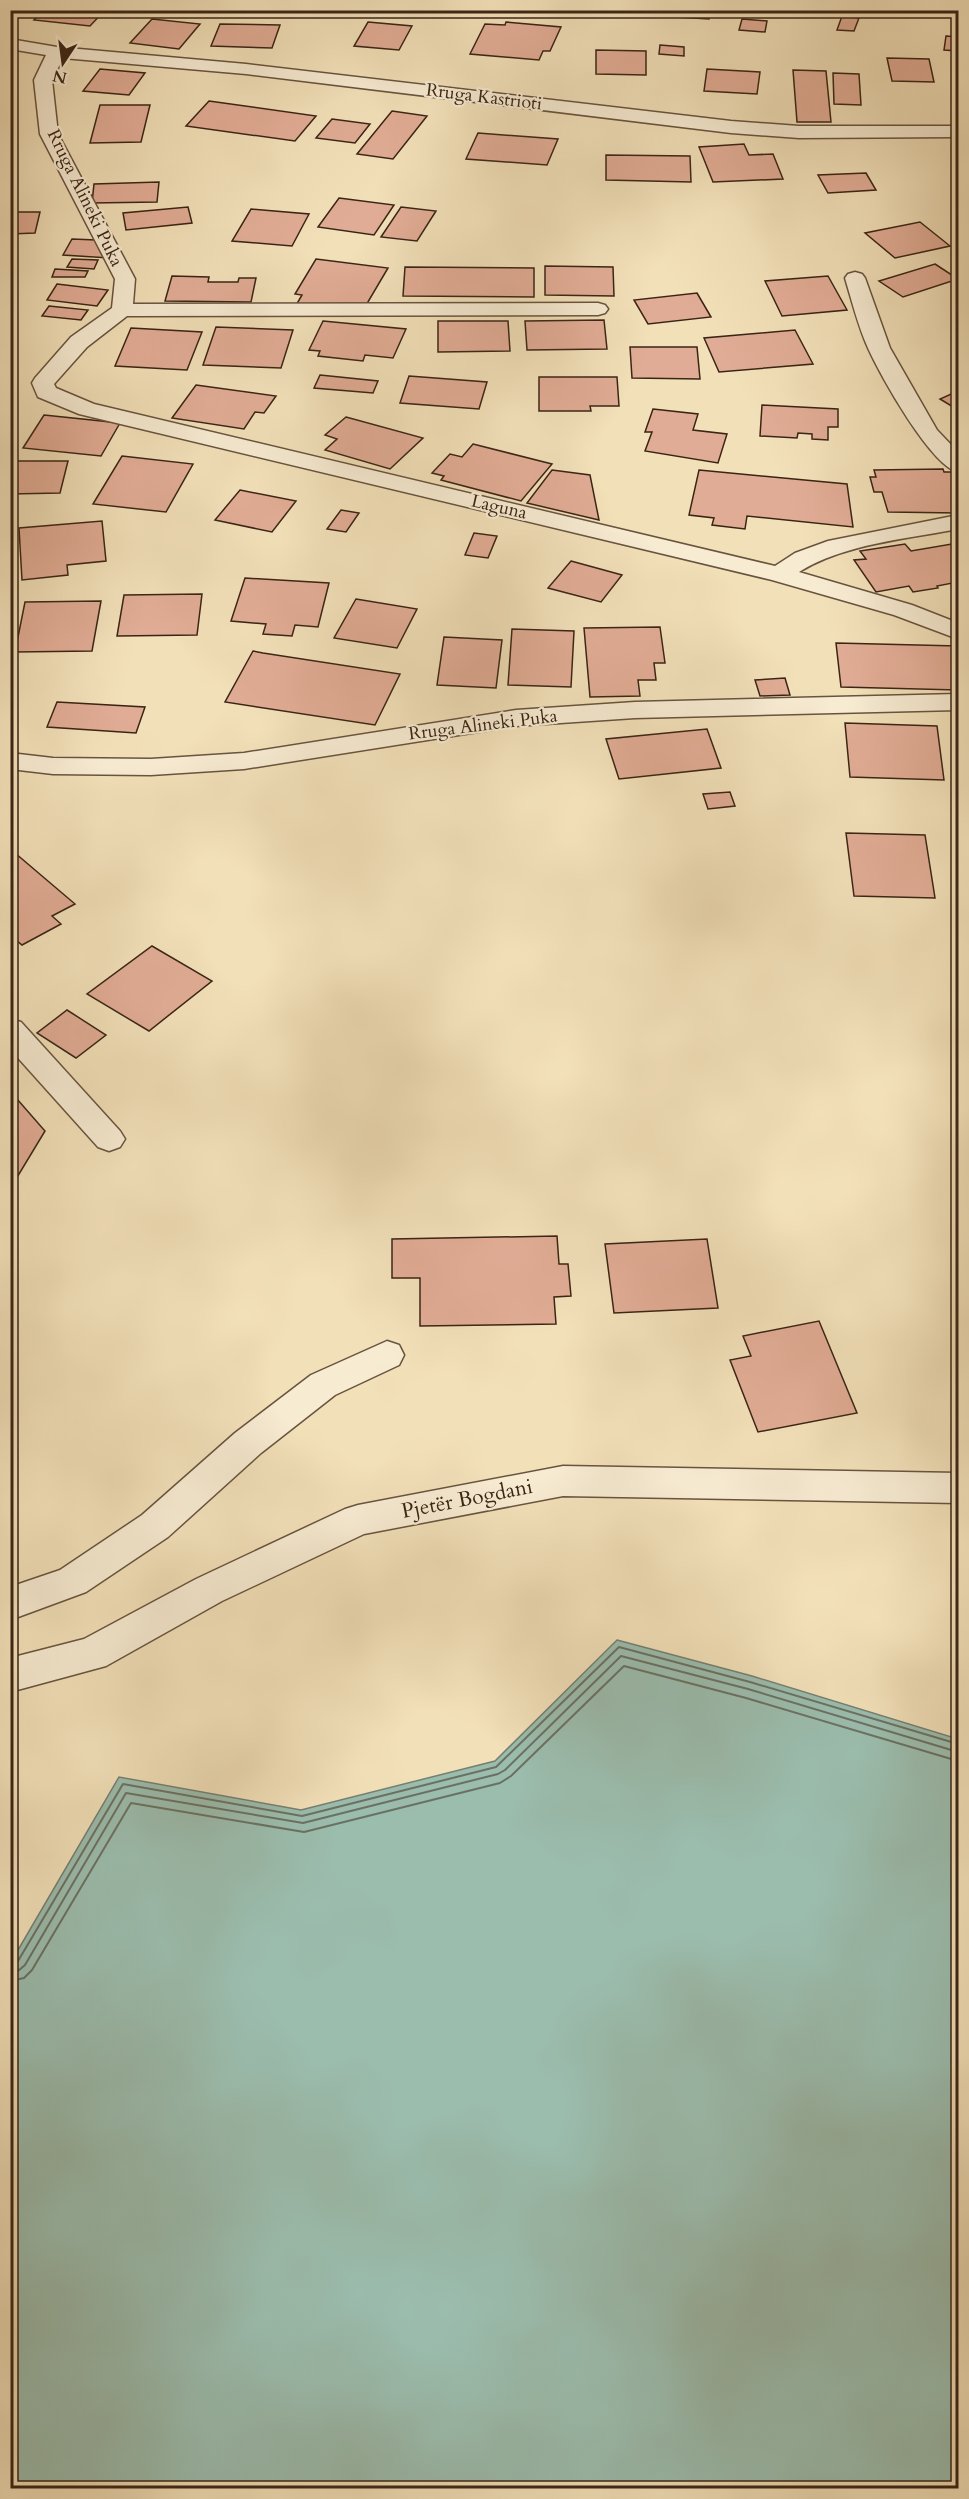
<svg xmlns="http://www.w3.org/2000/svg" width="969" height="2499" font-family="Cardo,serif">
  <style>
    .water { fill: #9bbdae; stroke: #748071; stroke-width: 1.5 }
    .lines { fill: none; stroke-linecap: round; stroke-linejoin: round }
    .shore { stroke: #6a7162; stroke-width: 2 }
    .building { fill: #e1ac95; stroke: #3a2515; stroke-width: 1.5 }
    .service-casing { stroke: #68543e; stroke-width: 3 }
    .minor-casing { stroke: #68543e; stroke-width: 3 }
    .service { fill: #f7ebd2; fill-rule: evenodd }
    .minor { fill: #f7ebd2; fill-rule: evenodd }
    .labels { text-anchor: middle; dominant-baseline: central; stroke-width: 4.5; stroke-linejoin: round; paint-order: stroke }
    .far-street-label { font-size: 18px; fill: #3a2515; stroke: #f7ebd2 }
    .street-label { font-size: 21px; fill: #3a2515; stroke: #f7ebd2 }
  </style>
  <rect width="100%" height="100%" fill="#f2e0b9"/>
  <filter id="stains"><feTurbulence type="fractalNoise" baseFrequency=".00333" numOctaves="4"/><feColorMatrix values="0 0 0 0 .2 0 0 0 0 .09 0 0 0 0 .02 0 0 0 .5 -.17"/></filter>
  <radialGradient id="worn" r=".72"><stop offset=".6" stop-color="#630" stop-opacity="0"/><stop offset="1" stop-color="#630" stop-opacity=".3"/></radialGradient>
  <path class="water" d="M617 1640 752 1676 958 1739V2488H11V1962L119 1777 301 1810 495 1761Z"/>
  <g class="lines">
    <g class="shore">
      <path d="M10 1964 18 1961 123 1784 302 1816 496 1767 619 1647 750 1682 958 1744"/>
      <path d="M10 1972 18 1971 25 1965 126 1793 303 1823 498 1774 505 1770 621 1656 748 1689 958 1752"/>
      <path d="M10 1981 24 1978 32 1970 131 1803 304 1832 500 1783 511 1776 624 1666 746 1698 958 1761"/>
    </g>
  </g>
  <g class="building">
    <path d="M43 10H105L90 26 34 20Z"/>
    <path d="M642 10H710L709 19 641 15Z"/>
    <path d="M842 16 859 18 854 31 837 30Z"/>
    <path d="M152 19 200 24 179 49 130 43Z"/>
    <path d="M742 19 767 21 765 32 739 30Z"/>
    <path d="M368 22 412 26 399 50 354 46Z"/>
    <path d="M506 22 561 27 550 51H543L539 60 470 54 485 24 505 25Z"/>
    <path d="M220 24 280 25 272 48 211 46Z"/>
    <path d="M946 36 958 37V51L944 50Z"/>
    <path d="M660 45 684 47V56L659 54Z"/>
    <path d="M596 50 646 51V75L596 74Z"/>
    <path d="M887 58 929 59 934 82 892 81Z"/>
    <path d="M100 69 145 73 129 95 83 91Z"/>
    <path d="M707 69 760 72 757 94 704 91Z"/>
    <path d="M793 70 826 71 831 122H797Z"/>
    <path d="M833 73 859 74 861 105 834 104Z"/>
    <path d="M209 101 316 116 295 141 186 126Z"/>
    <path d="M100 105H150L141 142 90 143Z"/>
    <path d="M392 111 427 116 393 159 357 154Z"/>
    <path d="M332 119 370 124 355 143 316 138Z"/>
    <path d="M478 133 558 139 547 165 466 159Z"/>
    <path d="M744 144 749 155 773 154 783 179 713 182 699 147Z"/>
    <path d="M606 155 690 156 691 182 606 180Z"/>
    <path d="M866 173 876 190 828 193 818 175Z"/>
    <path d="M159 182 157 202 92 203 94 184Z"/>
    <path d="M339 198 394 205 374 235 318 227Z"/>
    <path d="M188 207 192 223 126 230 123 213Z"/>
    <path d="M401 207 436 211 417 241 381 237Z"/>
    <path d="M251 209 309 214 292 246 232 241Z"/>
    <path d="M10 212H40L35 233 10 234Z"/>
    <path d="M920 222 950 246 895 258 865 233Z"/>
    <path d="M72 239 96 240 109 258 63 255Z"/>
    <path d="M72 259 98 260 94 269 67 267Z"/>
    <path d="M316 259 388 268 365 307H295L302 295 295 294Z"/>
    <path d="M935 264 958 279 903 297 879 281Z"/>
    <path d="M545 266 613 267 614 296 545 295Z"/>
    <path d="M405 267 534 268V297L403 296Z"/>
    <path d="M55 269 88 271 85 277H52Z"/>
    <path d="M172 276 209 277 208 282H238L239 278H256L251 302 165 301Z"/>
    <path d="M828 276 847 310 782 316 765 281Z"/>
    <path d="M57 284 108 290 97 306 47 300Z"/>
    <path d="M697 293 711 317 648 324 634 300Z"/>
    <path d="M49 306 88 310 81 320 42 316Z"/>
    <path d="M604 320 607 349 527 350 525 321Z"/>
    <path d="M323 321 406 329 393 358 365 355 363 361 318 356 320 351 309 350Z"/>
    <path d="M438 321H508L510 351 438 352Z"/>
    <path d="M216 327 293 330 281 368 203 365Z"/>
    <path d="M131 328 202 332 187 370 115 366Z"/>
    <path d="M795 330 813 364 719 372 704 338Z"/>
    <path d="M630 347H697L700 379 632 378Z"/>
    <path d="M320 375 378 381 373 393 314 388Z"/>
    <path d="M409 376 487 382 479 409 400 403Z"/>
    <path d="M539 377H617L619 406H590L591 411H539Z"/>
    <path d="M196 385 276 396 264 413 255 412 244 429 172 418Z"/>
    <path d="M958 391V410L940 399Z"/>
    <path d="M762 405 838 409V427H828V440L812 439V434L798 433 797 438 760 436Z"/>
    <path d="M653 409 698 414 693 430 727 434 718 463 645 451 652 432H645Z"/>
    <path d="M44 415 120 423 101 456 23 448Z"/>
    <path d="M346 417 423 438 390 469 325 450 337 439 325 435Z"/>
    <path d="M473 444 552 464 521 501 441 480 444 476 432 473 450 454 462 457Z"/>
    <path d="M122 456 193 464 166 512 93 504Z"/>
    <path d="M10 461H68L60 493 10 494Z"/>
    <path d="M943 469 944 472H954L958 488V513L888 512 882 492H874L870 477H876L874 470Z"/>
    <path d="M552 470 590 475 599 520 527 503Z"/>
    <path d="M699 470 847 484 853 527 747 516 745 529 712 525 714 518 689 515Z"/>
    <path d="M240 490 296 501 272 532 215 520Z"/>
    <path d="M341 510 359 513 346 532 327 529Z"/>
    <path d="M102 521 106 561 67 565 68 575 22 580 19 528Z"/>
    <path d="M474 533 497 536 488 558 465 555Z"/>
    <path d="M958 537V582L937 586 938 588 913 592 909 586 876 592 854 560 866 559 860 551 905 544 911 551 958 543 954 538Z"/>
    <path d="M571 561 622 575 601 602 548 588Z"/>
    <path d="M245 578 329 583 318 627 295 625 292 636 263 634 266 624 231 621Z"/>
    <path d="M202 594 197 635 117 636 124 595Z"/>
    <path d="M356 599 417 609 397 648 334 638Z"/>
    <path d="M101 601 92 651 15 652 25 602Z"/>
    <path d="M660 627 665 663H654L656 680H638L640 696 590 697 584 628Z"/>
    <path d="M512 629 574 631 571 687 508 685Z"/>
    <path d="M444 637 502 640 496 688 437 685Z"/>
    <path d="M836 643 958 646V690L841 687Z"/>
    <path d="M253 651 263 653 400 674 375 725 225 702Z"/>
    <path d="M785 678 790 695 760 696 755 680Z"/>
    <path d="M57 702 145 707 136 733 47 727Z"/>
    <path d="M845 723 937 726 944 780 850 777Z"/>
    <path d="M707 729 721 768 619 779 606 739Z"/>
    <path d="M730 792 735 806 708 809 703 794Z"/>
    <path d="M846 833 925 835 935 898 854 896Z"/>
    <path d="M15 853 75 904 52 916 61 924 22 945 10 935V855Z"/>
    <path d="M152 946 212 981 149 1031 87 994Z"/>
    <path d="M67 1010 106 1035 76 1058 37 1033Z"/>
    <path d="M10 1091 45 1131 13 1184 10 1181Z"/>
    <path d="M557 1236 559 1264H568L571 1296 554 1297 556 1324 420 1326V1278H392V1239Z"/>
    <path d="M707 1239 718 1308 614 1313 605 1244Z"/>
    <path d="M819 1321 857 1413 758 1432 730 1360 751 1356 743 1336Z"/>
  </g>
  <g class="lines">
    <defs>
      <path id="service" d="M387 1341 399 1345 404 1355 399 1365 335 1395 261 1453 168 1537 86 1592 10 1620V1587L60 1570 142 1515 235 1433 311 1375Z"/>
      <g id="minor">
        <path d="M10 39 57 47 246 64 731 121 799 126H958V137L799 138 731 133 246 74 63 58 52 80 58 134 135 279 133 304 598 303 605 305 608 309 605 313 598 315 127 316 87 347 54 384 56 388 94 404 775 566 795 553 828 541 958 515V529C907 539 843 544 799 572L912 605 958 623V639L894 615 772 580 79 414 38 397 32 383 35 378 71 337 112 308 115 279 40 134 34 80 46 55 10 49Z"/>
        <path d="M855 272 862 274 865 278 890 348 937 430 958 452V472C931 466 880 375 868 348 858 326 852 301 845 278L848 274Z"/>
        <path d="M958 694V710L635 718 516 726 244 769 151 775 53 774 10 769V753L53 758 151 759 244 753 516 710 635 702Z"/>
        <path d="M10 1019 21 1022 120 1131 125 1139 120 1147 109 1151 98 1147 10 1049Z"/>
        <path d="M563 1466 958 1473V1503L563 1496 364 1534 222 1601 106 1666 10 1692V1658L84 1639 196 1579 345 1509 358 1505Z"/>
      </g>
    </defs>
    <use href="#service" class="service-casing"/>
    <use href="#minor" class="minor-casing"/>
    <use href="#service" class="service"/>
    <use href="#minor" class="minor"/>
  </g>
  <g class="labels">
    <g class="far-street-label">
      <text transform="translate(484 97) rotate(7)">Rruga Kastrioti</text>
      <text transform="translate(85 198) rotate(64)">Rruga Alineki Puka</text>
      <text transform="translate(499 507) rotate(13)">Laguna</text>
      <text transform="translate(483 725) rotate(-7)">Rruga Alineki Puka</text>
    </g>
    <g class="street-label">
      <text transform="translate(467 1499) rotate(-11)">Pjetër Bogdani</text>
    </g>
  </g>
  <rect width="969" height="2499" fill="none" stroke="#f2e0b9" stroke-width="36"/>
  <rect x="12" y="12" width="945" height="2475" fill="none" stroke="#3a2515" stroke-width="3"/>
  <rect x="18" y="18" width="933" height="2463" fill="none" stroke="#3a2515" stroke-width="1.5"/>
  <g transform="translate(63 63) rotate(193)" stroke="#f7ebd2" stroke-width="4.5" paint-order="stroke">
  <path d="M0-4.5L10 22L0 15L-10 22Z" fill="#3a2515"/>
  <text y="-9" font-size="16" font-weight="bold" text-anchor="middle" fill="#3a2515">N</text>
  </g>
  <rect width="100%" height="100%" filter="url(#stains)"/>
  <rect width="100%" height="100%" fill="url(#worn)"/>
</svg>
